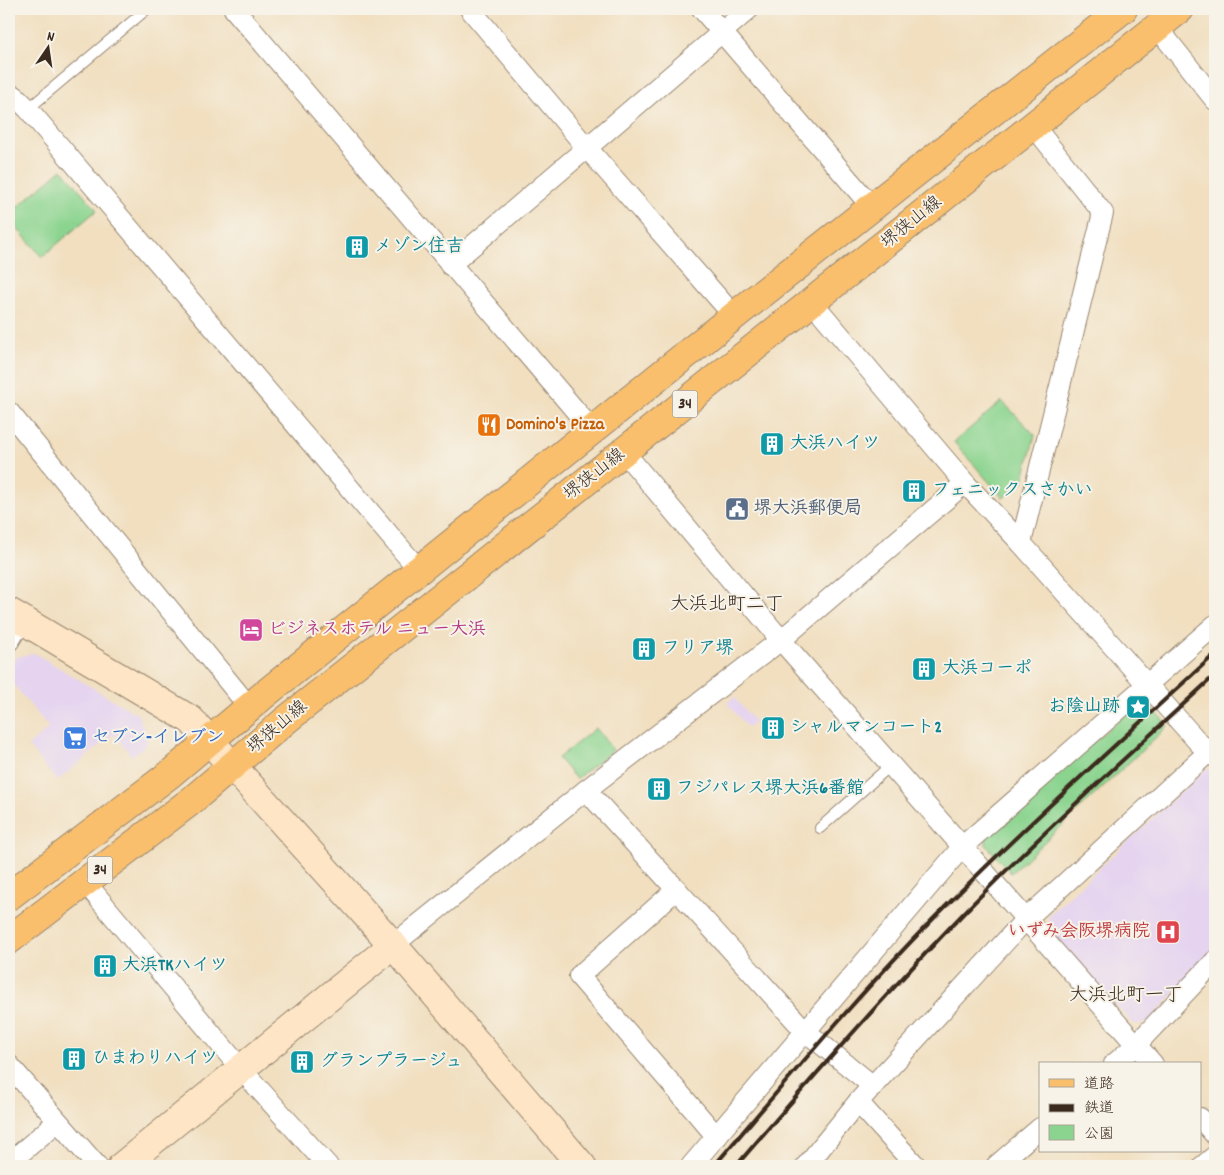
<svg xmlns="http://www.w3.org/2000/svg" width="1224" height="1175" font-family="Dekko,'Klee One',sans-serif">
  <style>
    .built { fill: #e5d3f0 }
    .green { fill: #8bd48f; stroke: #637f56 }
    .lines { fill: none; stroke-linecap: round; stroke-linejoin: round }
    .lane-casing { stroke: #96846f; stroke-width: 12 }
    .street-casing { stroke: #96846f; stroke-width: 22 }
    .secondary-casing { stroke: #96846f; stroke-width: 30 }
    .primary-casing { stroke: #96846f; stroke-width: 30 }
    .lane { stroke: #fff; stroke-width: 10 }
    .street { stroke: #fff; stroke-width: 20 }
    .secondary { stroke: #fde5c5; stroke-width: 28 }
    .primary { stroke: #f9bf6d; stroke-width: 28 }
    .rail { stroke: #3b2a1e; stroke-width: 4 }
    .labels { text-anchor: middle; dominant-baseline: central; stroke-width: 4; stroke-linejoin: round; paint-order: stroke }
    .shield { fill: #f7f3e8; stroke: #73665b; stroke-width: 1 }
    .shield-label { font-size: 16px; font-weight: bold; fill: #3b2a1e }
    .street-label { font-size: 18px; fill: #3b2a1e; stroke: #f7f3e8 }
    .culture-label { font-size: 18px; font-weight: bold; fill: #0d838f; stroke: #f7f3e8; text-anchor: start }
    .food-label { font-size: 18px; font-weight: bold; fill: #c56008; stroke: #f7f3e8; text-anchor: start }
    .service-label { font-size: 18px; font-weight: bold; fill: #4e5e75; stroke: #f7f3e8; text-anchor: start }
    .hotel-label { font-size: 18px; font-weight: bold; fill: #b23c85; stroke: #f7f3e8; text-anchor: start }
    .shop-label { font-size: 18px; font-weight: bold; fill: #366cbe; stroke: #f7f3e8; text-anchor: start }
    .health-label { font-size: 18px; font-weight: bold; fill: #be3a42; stroke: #f7f3e8; text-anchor: end }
    .neighbourhood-label { font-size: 19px; fill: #3b2a1e; stroke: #f7f3e8 }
  </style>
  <rect width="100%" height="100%" fill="#f7f3e8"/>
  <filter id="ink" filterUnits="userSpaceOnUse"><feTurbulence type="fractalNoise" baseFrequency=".02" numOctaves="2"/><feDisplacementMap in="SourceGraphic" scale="10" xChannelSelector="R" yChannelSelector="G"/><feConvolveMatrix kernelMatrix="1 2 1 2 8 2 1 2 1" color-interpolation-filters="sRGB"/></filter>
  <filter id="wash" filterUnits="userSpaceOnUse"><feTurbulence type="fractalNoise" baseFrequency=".0096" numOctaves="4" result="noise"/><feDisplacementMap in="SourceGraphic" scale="20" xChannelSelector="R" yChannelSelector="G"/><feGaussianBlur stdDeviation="1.12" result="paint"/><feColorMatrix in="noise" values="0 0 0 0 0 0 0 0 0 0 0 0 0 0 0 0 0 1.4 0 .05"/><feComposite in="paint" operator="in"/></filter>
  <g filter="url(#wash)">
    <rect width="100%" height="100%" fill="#f1dfc0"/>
    <g class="built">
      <path d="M34 653 138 715 147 736 146 745 132 756 114 734 57 781 28 746 49 728 9 679V672L17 657Z"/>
      <path d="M734 697 755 722 748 728 727 703Z"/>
      <path d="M1207 768 1215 774V948L1147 1023 1133 1024 1048 930 1049 915Z"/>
    </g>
    <g class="green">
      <path d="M62 169 97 210 42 257 9 219V214Z"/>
      <path d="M1002 401 1035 435 1023 482 1003 498 954 442Z"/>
      <path d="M1138 703 1149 704 1168 726 1011 873 986 845V836Z"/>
      <path d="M596 728 613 750 576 779 558 758Z"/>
    </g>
  </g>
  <g filter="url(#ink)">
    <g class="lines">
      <defs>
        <g id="lane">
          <path d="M28 109 147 9"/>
          <path d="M820 828 891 765"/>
        </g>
        <g id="street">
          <path d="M234 9 592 430"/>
          <path d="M470 9 587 148 734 316"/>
          <path d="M702 9 872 207"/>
          <path d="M1157 27 1215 100"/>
          <path d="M9 95 15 96 28 109 419 570"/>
          <path d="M450 265 749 9"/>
          <path d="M813 303 965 483 1021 543 1199 743 1215 757"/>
          <path d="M9 412 249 707"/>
          <path d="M624 452 781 640 1153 1064"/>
          <path d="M1021 543 1103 213 1033 125"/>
          <path d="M9 641 22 620"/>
          <path d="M586 790 805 1031 873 1086"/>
          <path d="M85 882 241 1069 328 1166"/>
          <path d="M677 889 579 976 717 1137"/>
          <path d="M393 945 586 790 781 640 965 483"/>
          <path d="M1114 1064 1136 1045 1215 961"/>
          <path d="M9 1065 97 1166"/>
          <path d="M858 1102 916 1166"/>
          <path d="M1200 1118 1215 1135"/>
          <path d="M9 1163 57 1122"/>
          <path d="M691 1166 963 846 1215 625"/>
          <path d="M806 1166 858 1102 1025 920 1215 746"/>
          <path d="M996 1166 1040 1128"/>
          <path d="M1203 1166 1215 1156"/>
        </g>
        <g id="secondary">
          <path d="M9 612 191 720 393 945 582 1166"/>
          <path d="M122 1166 393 945"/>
        </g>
        <g id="primary">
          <path d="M9 896 170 774 265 694 734 316 1123 9"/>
          <path d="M9 940 191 801 286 720 1180 9"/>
        </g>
      </defs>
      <use href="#lane" class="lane-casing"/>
      <use href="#street" class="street-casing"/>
      <use href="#secondary" class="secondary-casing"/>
      <use href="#primary" class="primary-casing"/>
      <use href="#lane" class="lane"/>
      <use href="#street" class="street"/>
      <use href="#secondary" class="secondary"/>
      <use href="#primary" class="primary"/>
      <g class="rail">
        <path d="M714 1166C790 1077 865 986 948 904 1034 818 1125 736 1215 654"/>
        <path d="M736 1166C809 1081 883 997 961 916 1042 832 1130 754 1215 675"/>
      </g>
    </g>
  </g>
  <defs>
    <symbol id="building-square" viewBox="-11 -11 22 22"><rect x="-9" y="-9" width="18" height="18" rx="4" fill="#0f9aa8" stroke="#f7f3e8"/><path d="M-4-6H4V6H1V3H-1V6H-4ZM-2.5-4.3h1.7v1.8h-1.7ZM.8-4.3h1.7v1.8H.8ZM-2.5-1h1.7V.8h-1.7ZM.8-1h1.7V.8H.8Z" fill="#fff"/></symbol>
    <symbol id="restaurant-square" viewBox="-11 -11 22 22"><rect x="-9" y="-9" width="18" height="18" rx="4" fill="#e8710a" stroke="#f7f3e8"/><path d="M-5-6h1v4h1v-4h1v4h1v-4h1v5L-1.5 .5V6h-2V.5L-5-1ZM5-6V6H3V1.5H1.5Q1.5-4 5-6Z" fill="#fff"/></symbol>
    <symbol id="civic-square" viewBox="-11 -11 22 22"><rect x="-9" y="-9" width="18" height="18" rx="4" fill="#5c6f8a" stroke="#f7f3e8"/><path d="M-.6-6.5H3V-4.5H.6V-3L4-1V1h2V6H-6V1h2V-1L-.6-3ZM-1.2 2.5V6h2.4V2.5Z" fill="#fff"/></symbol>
    <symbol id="hotel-square" viewBox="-11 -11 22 22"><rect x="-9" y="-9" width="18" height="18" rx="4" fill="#d1479c" stroke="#f7f3e8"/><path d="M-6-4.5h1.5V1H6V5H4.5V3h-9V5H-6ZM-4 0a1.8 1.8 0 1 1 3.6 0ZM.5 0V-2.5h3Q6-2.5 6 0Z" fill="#fff"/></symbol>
    <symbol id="sight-square" viewBox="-11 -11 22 22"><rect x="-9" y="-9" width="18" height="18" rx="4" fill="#0f9aa8" stroke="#f7f3e8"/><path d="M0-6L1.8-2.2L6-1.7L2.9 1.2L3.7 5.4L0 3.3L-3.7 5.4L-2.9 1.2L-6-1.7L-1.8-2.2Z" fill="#fff"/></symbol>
    <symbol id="supermarket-square" viewBox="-11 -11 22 22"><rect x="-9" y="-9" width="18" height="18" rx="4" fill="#3f7fe0" stroke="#f7f3e8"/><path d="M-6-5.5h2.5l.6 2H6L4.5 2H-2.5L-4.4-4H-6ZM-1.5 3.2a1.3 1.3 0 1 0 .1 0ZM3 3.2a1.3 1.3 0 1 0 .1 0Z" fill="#fff"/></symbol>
    <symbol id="hospital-square" viewBox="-11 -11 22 22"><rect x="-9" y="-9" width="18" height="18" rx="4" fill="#e0444e" stroke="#f7f3e8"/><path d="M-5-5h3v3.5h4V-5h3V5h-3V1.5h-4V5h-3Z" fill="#fff"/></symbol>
  </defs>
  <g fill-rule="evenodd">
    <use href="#building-square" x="343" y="233" width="28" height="28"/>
    <use href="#restaurant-square" x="475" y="411" width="28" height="28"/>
    <use href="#building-square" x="758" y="430" width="28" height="28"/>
    <use href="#building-square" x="900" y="477" width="28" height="28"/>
    <use href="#civic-square" x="723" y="495" width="28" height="28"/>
    <use href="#hotel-square" x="237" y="616" width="28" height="28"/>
    <use href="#building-square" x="630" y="635" width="28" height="28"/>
    <use href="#building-square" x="910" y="655" width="28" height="28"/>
    <use href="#sight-square" x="1124" y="693" width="28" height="28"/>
    <use href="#building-square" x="759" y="714" width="28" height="28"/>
    <use href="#supermarket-square" x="61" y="724" width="28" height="28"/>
    <use href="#building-square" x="645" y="775" width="28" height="28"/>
    <use href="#hospital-square" x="1154" y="918" width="28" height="28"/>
    <use href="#building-square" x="91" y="952" width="28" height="28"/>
    <use href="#building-square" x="60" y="1045" width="28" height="28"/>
    <use href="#building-square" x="288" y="1048" width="28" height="28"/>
  </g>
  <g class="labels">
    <g class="shield">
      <rect x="672.5" y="390.5" width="25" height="27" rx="4"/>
      <rect x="87.5" y="856.5" width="25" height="27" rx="4"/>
    </g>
    <g class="shield-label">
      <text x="685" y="404">34</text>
      <text x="100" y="870">34</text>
    </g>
    <g class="street-label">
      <text transform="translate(912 223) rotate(-39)">堺狭山線</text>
      <text transform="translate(595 475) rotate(-38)">堺狭山線</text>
      <text transform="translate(278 728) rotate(-40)">堺狭山線</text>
    </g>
    <g class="culture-label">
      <text x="374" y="247">メゾン住吉</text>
      <text x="790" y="444">大浜ハイツ</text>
      <text x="932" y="491">フェニックスさかい</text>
      <text x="662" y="649">フリア堺</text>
      <text x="942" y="669">大浜コーポ</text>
      <text x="1120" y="707" text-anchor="end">お陰山跡</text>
      <text x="790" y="728">シャルマンコート2</text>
      <text x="676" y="789">フジパレス堺大浜6番館</text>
      <text x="122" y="966">大浜TKハイツ</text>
      <text x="92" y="1059">ひまわりハイツ</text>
      <text x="320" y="1062">グランプラージュ</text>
    </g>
    <g class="food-label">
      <text x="506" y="425">Domino's Pizza</text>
    </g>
    <g class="service-label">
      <text x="754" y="509">堺大浜郵便局</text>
    </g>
    <g class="hotel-label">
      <text x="268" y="630">ビジネスホテル ニュー大浜</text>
    </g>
    <g class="shop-label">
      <text x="92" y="738">セブン-イレブン</text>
    </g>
    <g class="health-label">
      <text x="1150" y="932">いずみ会阪堺病院</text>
    </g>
    <g class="neighbourhood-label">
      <text x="727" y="605">大浜北町二丁</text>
      <text x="1126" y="996">大浜北町一丁</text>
    </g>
  </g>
  <rect width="1224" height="1175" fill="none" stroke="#f7f3e8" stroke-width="30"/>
  <rect x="1039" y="1062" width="162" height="90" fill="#f7f3e8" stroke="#aca397"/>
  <rect x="1049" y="1079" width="25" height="8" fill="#f9bf6d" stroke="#aca397"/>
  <text x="1084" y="1088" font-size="15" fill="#3b2a1e">道路</text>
  <rect x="1049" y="1104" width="25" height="8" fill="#3b2a1e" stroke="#aca397"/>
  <text x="1084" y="1112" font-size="15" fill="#3b2a1e">鉄道</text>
  <rect x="1049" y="1125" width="25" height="15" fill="#8bd48f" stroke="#aca397"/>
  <text x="1084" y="1138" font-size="15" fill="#3b2a1e">公園</text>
  <g transform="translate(48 48) rotate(13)" stroke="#f7f3e8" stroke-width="4" paint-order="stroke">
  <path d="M0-4L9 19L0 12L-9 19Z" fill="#3b2a1e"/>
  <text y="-8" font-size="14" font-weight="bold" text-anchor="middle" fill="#3b2a1e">N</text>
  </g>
</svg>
